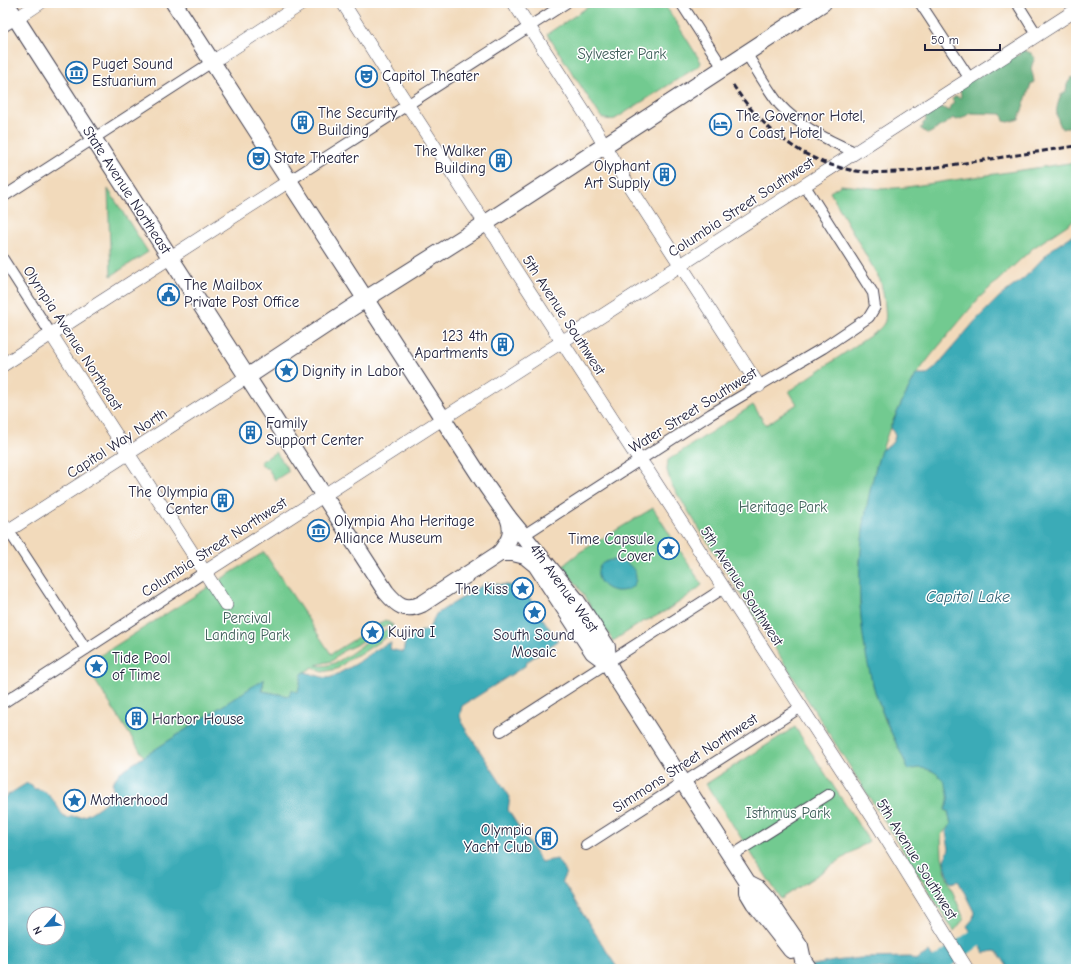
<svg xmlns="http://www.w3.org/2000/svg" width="1079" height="972" font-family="'Comic Neue',sans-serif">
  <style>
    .green { fill: #72ca90; stroke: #4a7666; fill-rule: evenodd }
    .forest { fill: #5dae7a; stroke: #40685a }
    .water { fill: #3aabb7; stroke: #2e6679; fill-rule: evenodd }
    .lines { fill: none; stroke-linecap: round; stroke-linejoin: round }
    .river { stroke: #3aabb7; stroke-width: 18 }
    .minor-casing { stroke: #413e4e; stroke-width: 12 }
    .tertiary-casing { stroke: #413e4e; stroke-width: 14 }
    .primary-casing { stroke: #413e4e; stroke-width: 18 }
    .minor { stroke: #fff; stroke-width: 10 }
    .tertiary { stroke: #fff; stroke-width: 13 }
    .primary { stroke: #fff; stroke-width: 16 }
    .rail { stroke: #22223b; stroke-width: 3; stroke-dasharray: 6 3; stroke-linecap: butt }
    .labels { text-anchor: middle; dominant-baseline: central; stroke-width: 3; stroke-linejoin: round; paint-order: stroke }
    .park-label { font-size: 15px; fill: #3e5d59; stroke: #fff }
    .poi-label { font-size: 15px; fill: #22223b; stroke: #fff; text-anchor: start }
    .street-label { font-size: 15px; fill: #22223b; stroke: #fff }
    .water-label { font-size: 16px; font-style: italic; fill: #2d6073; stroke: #fff }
  </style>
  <rect width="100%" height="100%" fill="#fff"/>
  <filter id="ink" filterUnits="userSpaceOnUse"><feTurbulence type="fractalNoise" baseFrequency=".025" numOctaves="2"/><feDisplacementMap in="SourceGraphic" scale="8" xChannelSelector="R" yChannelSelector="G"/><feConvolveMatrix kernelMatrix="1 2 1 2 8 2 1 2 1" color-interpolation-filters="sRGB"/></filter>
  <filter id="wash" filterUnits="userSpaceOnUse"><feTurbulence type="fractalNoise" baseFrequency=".012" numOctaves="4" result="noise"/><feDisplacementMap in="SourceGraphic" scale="16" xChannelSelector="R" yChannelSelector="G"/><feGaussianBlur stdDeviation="0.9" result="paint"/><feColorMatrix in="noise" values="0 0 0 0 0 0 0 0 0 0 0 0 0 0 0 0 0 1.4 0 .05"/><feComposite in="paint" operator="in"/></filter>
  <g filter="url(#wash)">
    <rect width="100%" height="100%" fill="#f2dabb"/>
    <g class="green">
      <path d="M594 3H664L701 62 700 65 615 119C610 120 606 120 601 117L547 34Z"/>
      <path d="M1076 162V219L1033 248 979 298 933 353 916 375 902 402 890 427 876 467 860 559V605L862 626 869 667 876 694 885 720 909 769C935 762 958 784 945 810L948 811 951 824 941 835 942 856 947 878 964 919 954 931 671 484 667 470 668 460 753 405 766 425 797 404 789 391 877 331C880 328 883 326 885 321 887 314 883 289 880 280L830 192 841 185 882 189 907 187Z"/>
      <path d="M108 189 148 252 111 276Z"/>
      <path d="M276 452 289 471 275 480 267 467H264L260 462Z"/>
      <path d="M653 508 702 585C691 595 658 618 644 621L613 641 577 585 563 567 566 563 580 552Z"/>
      <path d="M264 552 331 654 385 620 393 625 391 634 362 653 352 657 337 669 322 672 313 667 302 674 298 692 289 696 262 691 264 680 144 757 85 665ZM392 625C386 630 380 633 374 637 359 646 334 671 316 665L332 661 343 651 360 643 372 633 385 626Z"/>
      <path d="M795 727 869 841 781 899 706 784Z"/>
    </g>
    <g class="forest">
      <path d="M1023 50 1031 53 1035 58C1028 72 1033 69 1034 82L1031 84 1019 119 1009 122 1004 121 1002 114 970 113 963 118 957 120 953 118 945 124 937 128V129L928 134 920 128 923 127V123L926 121 925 115C929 110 934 110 939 106L949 111 950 106 954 103 952 99 956 96 960 98 961 95 959 87 1013 56 1020 55 1019 52Z"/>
      <path d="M1072 77 1076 79V121L1074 125 1062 129C1055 115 1055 110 1061 95L1066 92 1067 84Z"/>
    </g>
    <g class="water">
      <path d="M1076 233V969H1009L998 952 994 951 985 953 967 926 973 919 974 912 959 882 957 881 951 883 949 880 944 860 949 849 946 832 951 824 948 811 945 810C957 786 934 761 909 770 897 745 885 721 876 695 851 615 856 528 881 450 889 447 895 442 895 434L890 428 902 402 916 375H926L934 369 976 320 999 297 1024 278 1052 249Z"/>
      <path d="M617 560C642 564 643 593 616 591 593 588 590 558 617 560Z"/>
      <path d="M486 583 517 586 526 592 532 602 530 615 543 619 558 641 528 661 525 666 462 706 460 716 463 725 510 797 508 810 541 862 557 859 566 873 562 881 618 969H3V798L27 783 32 785 34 789C49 787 57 807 64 817L68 818C74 815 77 818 83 816 90 815 114 797 115 791L112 787 113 785 112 783 120 772 264 679 262 691 289 696 291 690 298 692 302 674 305 672 322 677 327 678 332 677 356 664 374 651 386 644 391 643 390 649 403 652 406 638 411 639V636L429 628 436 614ZM34 914H58V938H34Z"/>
      <path d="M929 952 940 969H794L834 961 861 958 910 957 915 960Z"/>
    </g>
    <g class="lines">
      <path class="river" d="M938 965 995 924"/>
    </g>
  </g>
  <g filter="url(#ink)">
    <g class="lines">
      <defs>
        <g id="minor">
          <path d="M681 3 723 68"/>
          <path d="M920 3 970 79"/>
          <path d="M1017 3 1037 35"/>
          <path d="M3 27 16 19"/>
          <path d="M746 53C757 70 767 89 780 105 799 126 829 141 855 152"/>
          <path d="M289 181 566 3"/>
          <path d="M3 197 212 62"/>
          <path d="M3 259 51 334"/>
          <path d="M3 522 86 649"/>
          <path d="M524 535 711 414 823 348 869 317 875 307 873 293 805 186"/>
          <path d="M3 703 205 572"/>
          <path d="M501 731 724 588"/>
          <path d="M586 845 801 707"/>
          <path d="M731 856 829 794"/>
        </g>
        <g id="tertiary">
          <path d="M343 3 400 93 474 207 497 239 511 263 633 451 648 471 714 573 879 827 967 969"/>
          <path d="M514 3 595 129 615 164 759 386"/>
          <path d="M16 19 40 3"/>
          <path d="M212 62 303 3"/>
          <path d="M51 334 226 605"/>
          <path d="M3 365 289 181"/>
          <path d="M3 534 247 377"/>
          <path d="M205 572 1076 10"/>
        </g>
        <g id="primary">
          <path d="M6 3 386 592C397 605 405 612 422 604L500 553H513L525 556 536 565 593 652 608 663"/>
          <path d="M174 3 487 487 508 517 576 600 607 647 608 663 616 678 748 883 758 888 768 899 800 946 803 960 809 969"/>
          <path d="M247 377 353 307 472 232 823 3"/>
          <path d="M500 553C510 540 514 533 508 517"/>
          <path d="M748 883V893L754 903 791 950"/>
        </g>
      </defs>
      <use href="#minor" class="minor-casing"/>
      <use href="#tertiary" class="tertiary-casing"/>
      <use href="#primary" class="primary-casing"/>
      <use href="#minor" class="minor"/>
      <use href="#tertiary" class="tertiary"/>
      <use href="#primary" class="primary"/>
      <path class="rail" d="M733 85C762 130 810 168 866 172 881 173 897 172 912 171L1076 146"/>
    </g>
  </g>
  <defs>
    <symbol id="museum-ring" viewBox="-11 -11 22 22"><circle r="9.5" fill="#fff" stroke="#1f6fb2" stroke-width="1.5"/><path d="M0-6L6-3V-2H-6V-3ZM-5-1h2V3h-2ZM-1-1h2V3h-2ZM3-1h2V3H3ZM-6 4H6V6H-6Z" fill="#1f6fb2"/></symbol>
    <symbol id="theatre-ring" viewBox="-11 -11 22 22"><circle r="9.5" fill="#fff" stroke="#1f6fb2" stroke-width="1.5"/><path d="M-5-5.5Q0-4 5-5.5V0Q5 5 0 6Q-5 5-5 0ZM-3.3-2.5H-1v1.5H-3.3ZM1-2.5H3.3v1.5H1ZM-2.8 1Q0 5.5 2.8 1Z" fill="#1f6fb2"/></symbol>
    <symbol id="building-ring" viewBox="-11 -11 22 22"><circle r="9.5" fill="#fff" stroke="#1f6fb2" stroke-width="1.5"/><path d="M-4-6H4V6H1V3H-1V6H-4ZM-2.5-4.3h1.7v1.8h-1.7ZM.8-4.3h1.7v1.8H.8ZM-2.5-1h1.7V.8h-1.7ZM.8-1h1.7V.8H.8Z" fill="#1f6fb2"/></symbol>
    <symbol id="hotel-ring" viewBox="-11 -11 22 22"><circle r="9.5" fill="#fff" stroke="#1f6fb2" stroke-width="1.5"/><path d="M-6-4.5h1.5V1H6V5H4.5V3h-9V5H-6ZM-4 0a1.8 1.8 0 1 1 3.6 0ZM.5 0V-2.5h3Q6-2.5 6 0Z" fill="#1f6fb2"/></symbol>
    <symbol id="civic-ring" viewBox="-11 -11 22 22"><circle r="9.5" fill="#fff" stroke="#1f6fb2" stroke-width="1.5"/><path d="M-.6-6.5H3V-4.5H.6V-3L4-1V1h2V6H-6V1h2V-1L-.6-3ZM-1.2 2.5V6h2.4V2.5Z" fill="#1f6fb2"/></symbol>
    <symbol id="sight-ring" viewBox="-11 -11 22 22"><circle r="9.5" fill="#fff" stroke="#1f6fb2" stroke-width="1.5"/><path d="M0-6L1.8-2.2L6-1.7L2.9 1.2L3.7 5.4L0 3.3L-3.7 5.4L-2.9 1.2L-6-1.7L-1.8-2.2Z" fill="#1f6fb2"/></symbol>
  </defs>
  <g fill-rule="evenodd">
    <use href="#museum-ring" x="64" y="60" width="25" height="25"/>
    <use href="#theatre-ring" x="354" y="64" width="25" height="25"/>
    <use href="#building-ring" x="290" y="110" width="25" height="25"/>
    <use href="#hotel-ring" x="708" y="112" width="25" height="25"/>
    <use href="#theatre-ring" x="246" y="146" width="25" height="25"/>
    <use href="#building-ring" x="488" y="148" width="25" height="25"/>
    <use href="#building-ring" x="652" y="162" width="25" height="25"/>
    <use href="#civic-ring" x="156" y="282" width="25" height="25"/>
    <use href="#building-ring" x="490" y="332" width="25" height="25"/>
    <use href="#sight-ring" x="274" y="358" width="25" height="25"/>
    <use href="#building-ring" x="238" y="420" width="25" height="25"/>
    <use href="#building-ring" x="210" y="488" width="25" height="25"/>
    <use href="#museum-ring" x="306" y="518" width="25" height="25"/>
    <use href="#sight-ring" x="656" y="536" width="25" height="25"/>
    <use href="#sight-ring" x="510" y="576" width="25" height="25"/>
    <use href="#sight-ring" x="522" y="600" width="25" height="25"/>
    <use href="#sight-ring" x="360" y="620" width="25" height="25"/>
    <use href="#sight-ring" x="84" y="654" width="25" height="25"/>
    <use href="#building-ring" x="124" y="706" width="25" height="25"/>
    <use href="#sight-ring" x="62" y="788" width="25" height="25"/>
    <use href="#building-ring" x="534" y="826" width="25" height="25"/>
  </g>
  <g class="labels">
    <g class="park-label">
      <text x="622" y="54">Sylvester Park</text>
      <text x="783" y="507">Heritage Park</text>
      <text x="247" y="618">Percival<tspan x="247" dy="17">Landing Park</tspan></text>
      <text x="788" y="813">Isthmus Park</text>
    </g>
    <g class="poi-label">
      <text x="92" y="64">Puget Sound<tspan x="92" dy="17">Estuarium</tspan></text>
      <text x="382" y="76">Capitol Theater</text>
      <text x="318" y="113">The Security<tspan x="318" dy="17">Building</tspan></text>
      <text x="736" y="116">The Governor Hotel,<tspan x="736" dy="17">a Coast Hotel</tspan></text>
      <text x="486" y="151" text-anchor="end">The Walker<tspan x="486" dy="17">Building</tspan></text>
      <text x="274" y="158">State Theater</text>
      <text x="650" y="166" text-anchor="end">Olyphant<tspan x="650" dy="17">Art Supply</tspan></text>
      <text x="184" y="285">The Mailbox<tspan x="184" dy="17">Private Post Office</tspan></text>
      <text x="488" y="336" text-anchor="end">123 4th<tspan x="488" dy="17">Apartments</tspan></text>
      <text x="302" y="371">Dignity in Labor</text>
      <text x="266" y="423">Family<tspan x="266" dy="17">Support Center</tspan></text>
      <text x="208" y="492" text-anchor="end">The Olympia<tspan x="208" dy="17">Center</tspan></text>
      <text x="334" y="521">Olympia Aha Heritage<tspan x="334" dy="17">Alliance Museum</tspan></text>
      <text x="654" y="539" text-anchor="end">Time Capsule<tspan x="654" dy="17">Cover</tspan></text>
      <text x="508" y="589" text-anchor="end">The Kiss</text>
      <text x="388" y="632">Kujira I</text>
      <text x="534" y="635" text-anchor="middle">South Sound<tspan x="534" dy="17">Mosaic</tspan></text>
      <text x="112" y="658">Tide Pool<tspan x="112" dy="17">of Time</tspan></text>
      <text x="152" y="719">Harbor House</text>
      <text x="90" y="800">Motherhood</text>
      <text x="532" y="830" text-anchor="end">Olympia<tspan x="532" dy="17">Yacht Club</tspan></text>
    </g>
    <g class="street-label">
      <text transform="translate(127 190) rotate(57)">State Avenue Northeast</text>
      <text transform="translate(741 207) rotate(-33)">Columbia Street Southwest</text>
      <text transform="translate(564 315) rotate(57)">5th Avenue Southwest</text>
      <text transform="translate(73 338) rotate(57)">Olympia Avenue Northeast</text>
      <text transform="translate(693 410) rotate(-32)">Water Street Southwest</text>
      <text transform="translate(117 443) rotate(-33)">Capitol Way North</text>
      <text transform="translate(214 547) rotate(-33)">Columbia Street Northwest</text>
      <text transform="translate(742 586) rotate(57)">5th Avenue Southwest</text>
      <text transform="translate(564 588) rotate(54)">4th Avenue West</text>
      <text transform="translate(685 763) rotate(-33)">Simmons Street Northwest</text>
      <text transform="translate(917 859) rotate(58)">5th Avenue Southwest</text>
    </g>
    <g class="water-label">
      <text x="968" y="597">Capitol Lake</text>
    </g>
  </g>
  <rect width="1079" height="972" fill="none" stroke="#fff" stroke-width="16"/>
  <g transform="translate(46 926) rotate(243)"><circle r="19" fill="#ffffff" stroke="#a7a7b1"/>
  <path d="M0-3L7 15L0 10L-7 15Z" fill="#1f6fb2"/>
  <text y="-6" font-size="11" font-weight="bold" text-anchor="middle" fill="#22223b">N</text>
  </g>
  <path d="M925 44v6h75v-6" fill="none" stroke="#22223b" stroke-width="2"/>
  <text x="931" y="44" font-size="12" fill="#22223b" stroke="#ffffff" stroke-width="3" paint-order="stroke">50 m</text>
</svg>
